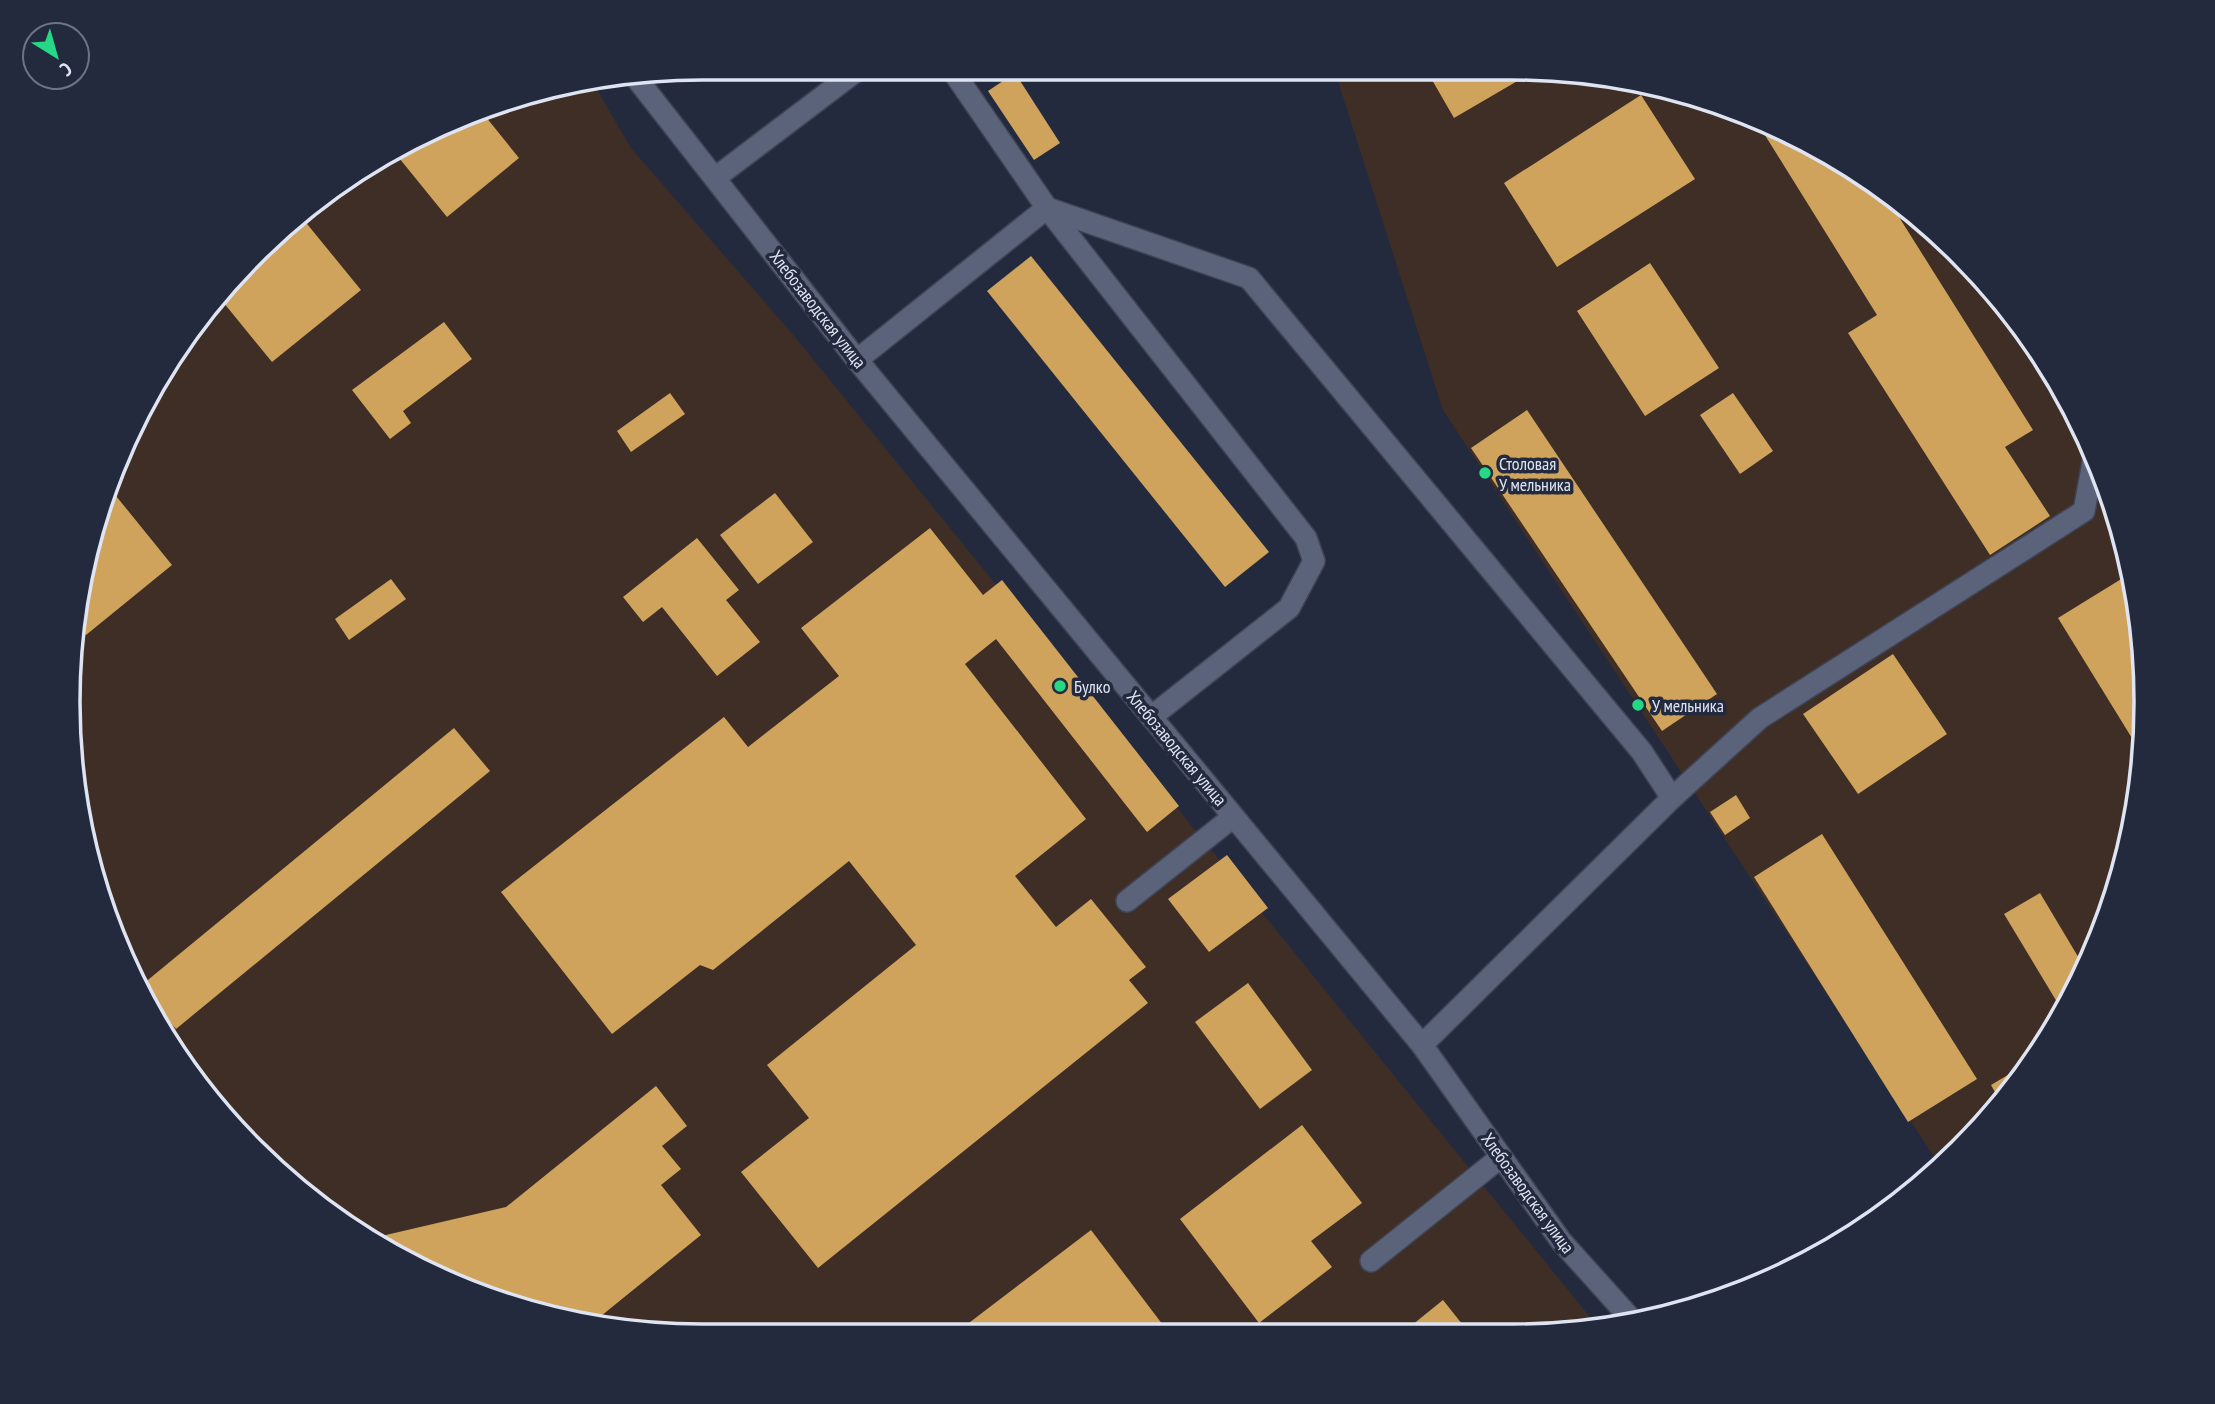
<svg xmlns="http://www.w3.org/2000/svg" width="2215" height="1404" font-family="'PT Sans Narrow',sans-serif">
  <style>
    .industrial { fill: #3f2e26 }
    .building { fill: #cfa35c }
    .lines { fill: none; stroke-linecap: round; stroke-linejoin: round }
    .minor-casing { stroke: #3f4455; stroke-width: 24 }
    .minor { stroke: #5b637a; stroke-width: 21 }
    .poi-dot { fill: #26d886; stroke: #232a3e; stroke-width: 2.5 }
    .labels { text-anchor: middle; dominant-baseline: central; stroke-width: 7; stroke-linejoin: round; paint-order: stroke }
    .street-label { font-size: 18px; fill: #dfe4f2; stroke: #232a3e }
    .poi-label { font-size: 18px; fill: #dfe4f2; stroke: #232a3e; text-anchor: start }
    .rim { fill: none; stroke: #dfe4f2; stroke-width: 3.5 }
  </style>
  <rect width="100%" height="100%" fill="#232a3e"/>
  <g class="industrial">
    <path d="M1335 72 1595 74 1755 116 1899 199 1990 284 2062 385 2113 499 2141 620 2145 744 2125 866 2081 983 2016 1088 1942 1166 1931 1152 1443 410Z"/>
    <path d="M595 86 631 148 795 337 1598 1327 1555 1334 620 1330 460 1288 316 1205 175 1054 90 866 68 702 102 498 199 316 350 175 499 102Z"/>
  </g>
  <g class="building">
    <path d="M1015 73 1060 143 1034 160 988 91Z"/>
    <path d="M1428 73H1531L1454 118Z"/>
    <path d="M1641 95 1695 179 1557 267 1504 183Z"/>
    <path d="M481 111 519 158 447 217 395 153Z"/>
    <path d="M1753 116 1882 190 2033 430 2005 447 2050 516 1990 555 1848 333 1877 315Z"/>
    <path d="M303 219 361 290 272 362 219 297Z"/>
    <path d="M1031 256 1269 552 1225 587 987 291Z"/>
    <path d="M1650 263 1719 368 1645 416 1577 311Z"/>
    <path d="M444 322 472 359 403 411 411 423 390 439 352 390Z"/>
    <path d="M670 393 685 414 631 452 617 431Z"/>
    <path d="M1733 393 1773 451 1740 474 1700 415Z"/>
    <path d="M1527 410 1717 694 1662 731 1471 448Z"/>
    <path d="M108 486 172 565 86 635 80 629 102 498Z"/>
    <path d="M775 493 813 542 758 584 720 535Z"/>
    <path d="M930 528 983 595 1002 580 1179 806 1147 832 996 639 965 664 1086 819 1015 876 1056 927 1091 899 1146 967 1129 980 1148 1003 818 1268 741 1172 809 1118 767 1065 916 945 849 861 713 970 700 965 612 1034 501 892 724 717 748 747 839 676 801 628Z"/>
    <path d="M697 538 739 590 726 600 760 642 717 676 662 607 643 622 623 597Z"/>
    <path d="M2131 573 2141 620 2145 744 2143 756 2058 618Z"/>
    <path d="M391 579 406 599 349 640 335 619Z"/>
    <path d="M1893 654 1947 734 1858 794 1803 714Z"/>
    <path d="M454 728 490 771 176 1029 148 996 143 984Z"/>
    <path d="M1736 795 1750 818 1725 835 1710 812Z"/>
    <path d="M1822 834 1977 1079 1908 1122 1754 877Z"/>
    <path d="M1227 855 1268 908 1209 952 1168 899Z"/>
    <path d="M2040 893 2086 970 2081 983 2063 1012 2004 914Z"/>
    <path d="M1248 983 1312 1070 1260 1109 1195 1022Z"/>
    <path d="M2033 1060 2016 1088 2001 1103 1991 1085Z"/>
    <path d="M656 1086 687 1126 662 1146 681 1169 661 1185 701 1235 601 1316 581 1320 460 1288 373 1238 506 1207Z"/>
    <path d="M1302 1125 1362 1203 1311 1241 1332 1267 1259 1323 1180 1219Z"/>
    <path d="M1091 1230 1169 1333 957 1332Z"/>
    <path d="M1443 1300 1470 1334H1401Z"/>
  </g>
  <g class="lines">
    <defs>
      <g id="minor">
        <path d="M952 70 1047 208 1306 538 1314 561 1289 608 1151 717"/>
        <path d="M637 79 857 360 1422 1045 1561 1241 1633 1321"/>
        <path d="M715 178 859 69"/>
        <path d="M857 360 1047 208 1249 278 1642 752 1672 798"/>
        <path d="M1127 901 1233 817"/>
        <path d="M1422 1045 1672 798 1760 718 2084 511 2094 457"/>
        <path d="M1371 1261 1501 1157"/>
      </g>
    </defs>
    <use href="#minor" class="minor-casing"/>
    <use href="#minor" class="minor"/>
  </g>
  <g class="poi-dot">
    <circle cx="1485" cy="473" r="7"/>
    <circle cx="1060" cy="686" r="7"/>
    <circle cx="1638" cy="705" r="7"/>
  </g>
  <g class="labels">
    <g class="street-label">
      <text transform="translate(818 309) rotate(52)">Хлебозаводская улица</text>
      <text transform="translate(1177 748) rotate(50)">Хлебозаводская улица</text>
      <text transform="translate(1528 1193) rotate(54)">Хлебозаводская улица</text>
    </g>
    <g class="poi-label">
      <text x="1499" y="463">Столовая<tspan x="1499" dy="21">У мельника</tspan></text>
      <text x="1074" y="686">Булко</text>
      <text x="1652" y="705">У мельника</text>
    </g>
  </g>
  <path d="M0 0H2215V1404H0ZM702 80H1512A622 622 0 0 1 2134 702V702A622 622 0 0 1 1512 1324H702A622 622 0 0 1 80 702V702A622 622 0 0 1 702 80Z" fill="#232a3e" fill-rule="evenodd"/>
  <path class="rim" d="M702 80H1512A622 622 0 0 1 2134 702V702A622 622 0 0 1 1512 1324H702A622 622 0 0 1 80 702V702A622 622 0 0 1 702 80Z"/>
  <g transform="translate(56 56) rotate(143)"><circle r="33" fill="#232a3e" stroke="#6e7486" stroke-width="2"/>
  <path d="M0-5L12 26L0 18L-12 26Z" fill="#26d886"/>
  <text y="-10" font-size="19" font-weight="bold" text-anchor="middle" fill="#dfe4f2">С</text>
  </g>
</svg>
